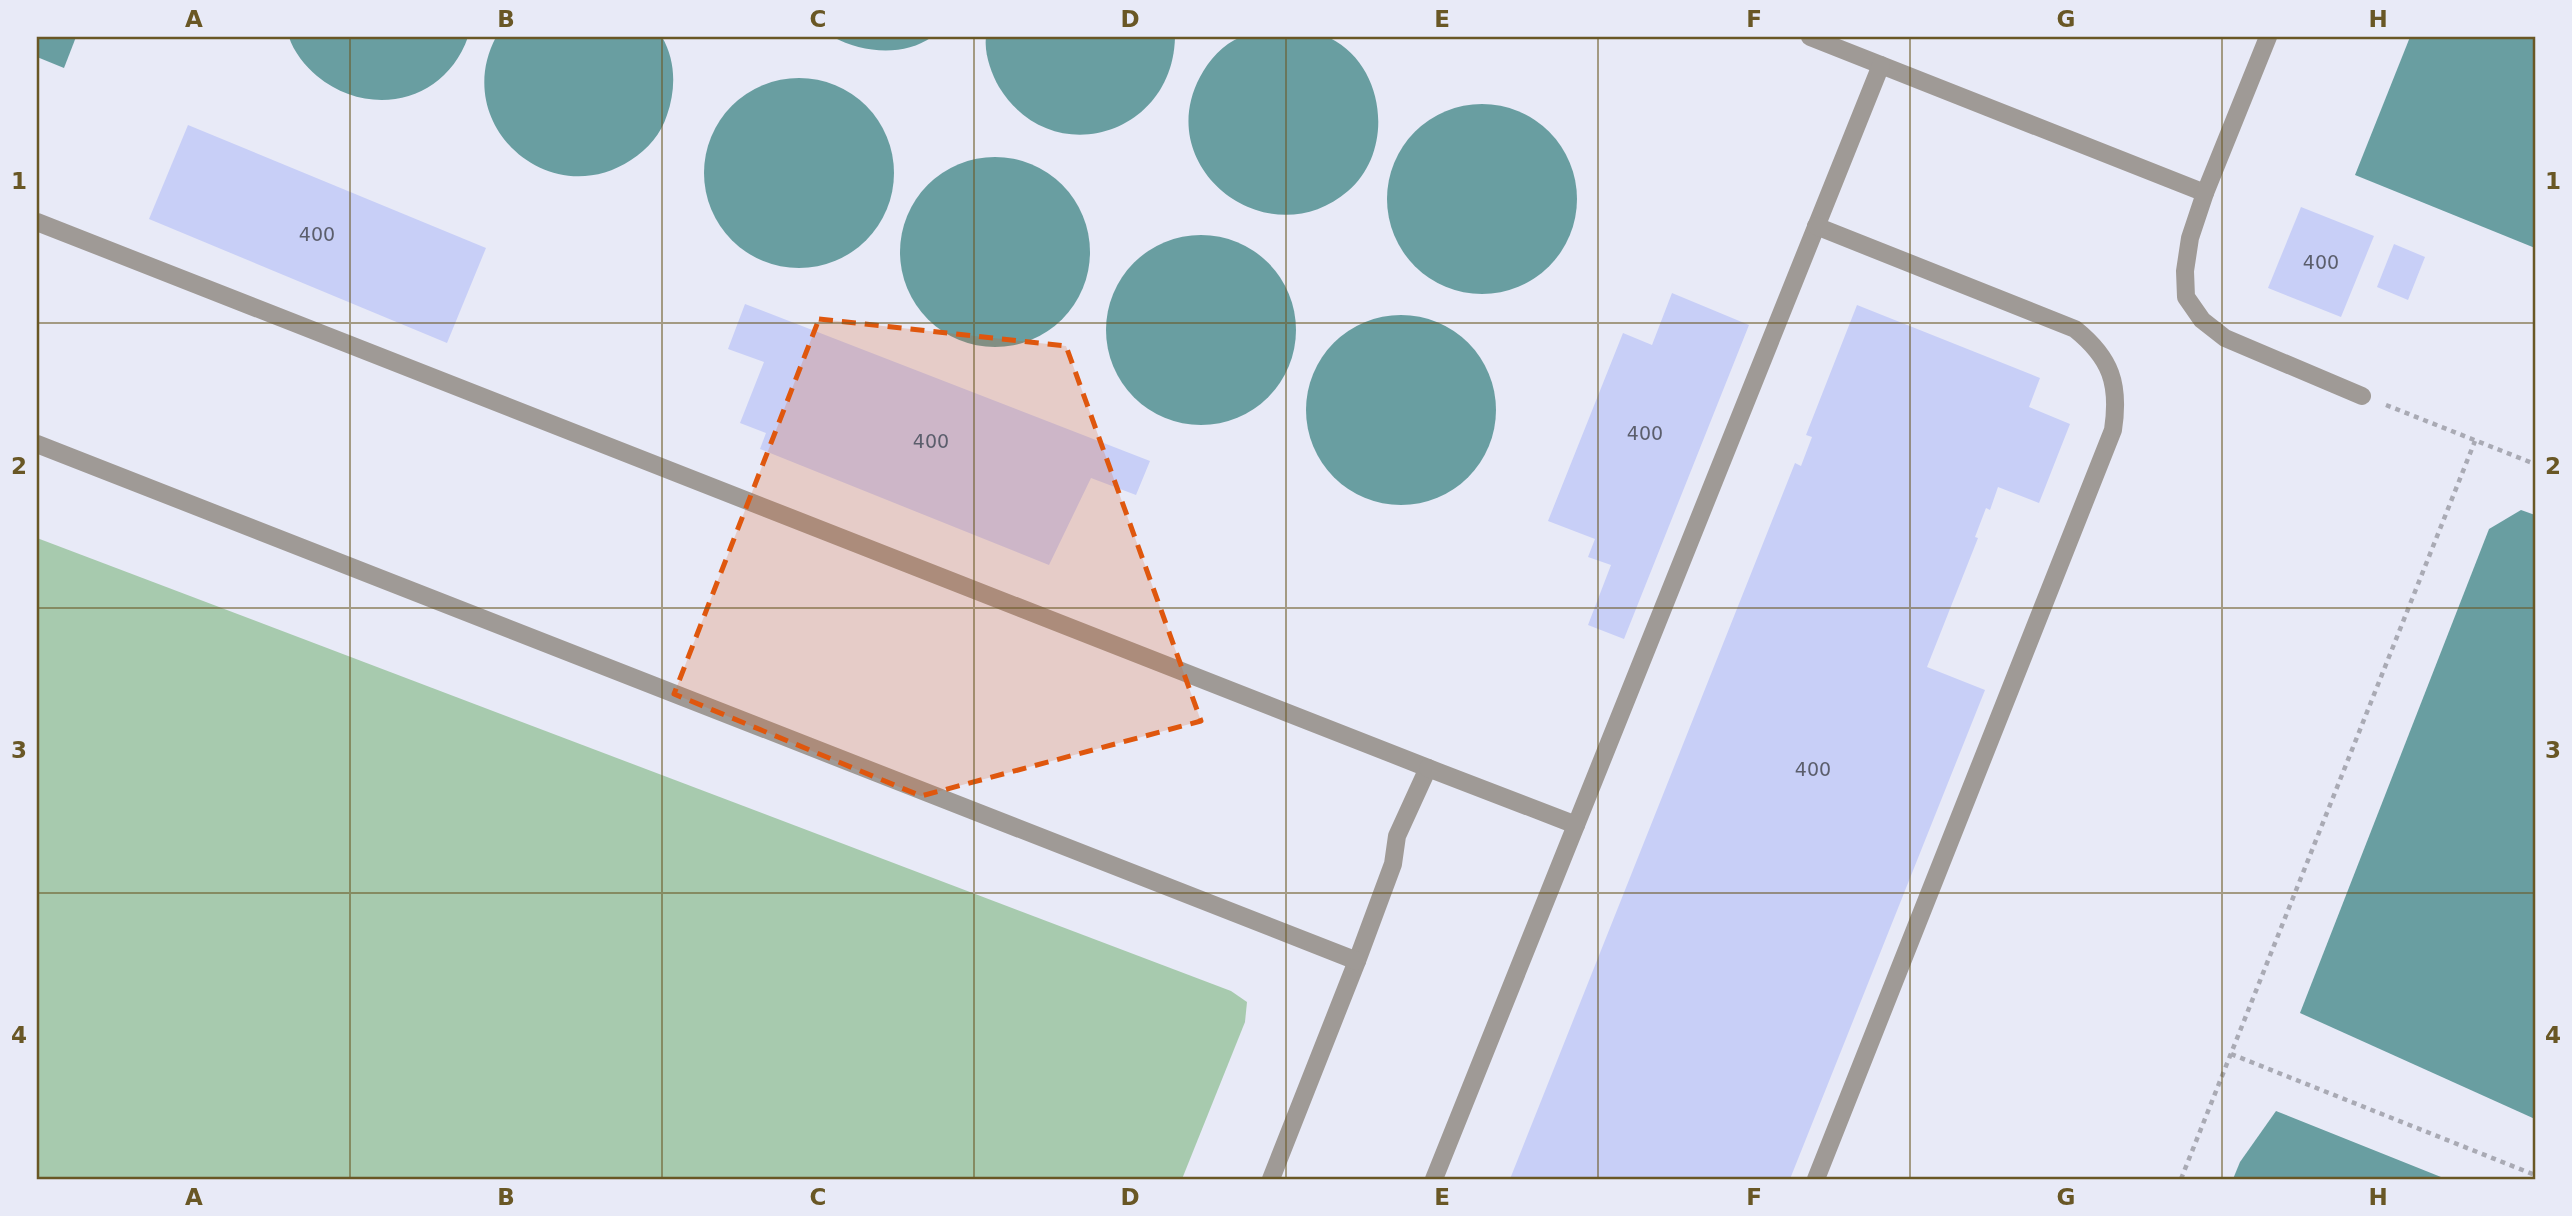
<svg xmlns="http://www.w3.org/2000/svg" width="2572" height="1216" font-family="'DejaVu Sans',sans-serif">
  <style>
    .green { fill: #a7caae }
    .water { fill: #699ea1 }
    .building { fill: #c8cff7 }
    .lines { fill: none; stroke-linecap: round; stroke-linejoin: round }
    .path { stroke: #a9aab4; stroke-width: 4.5; stroke-dasharray: 5 5; stroke-linecap: butt }
    .minor { stroke: #9f9a96; stroke-width: 18 }
    .marked { fill: #df570e; fill-opacity: 0.2; stroke: #df570e; stroke-width: 5; stroke-dasharray: 14 9; stroke-linejoin: round }
    .grid { fill: none; stroke: #695725; stroke-width: 2; stroke-opacity: 0.55 }
    .labels { text-anchor: middle; dominant-baseline: central; stroke-width: 7; stroke-linejoin: round; paint-order: stroke }
    .number-label { font-size: 19px; fill: #5b5e6c }
    .neatline { fill: none; stroke: #695725; stroke-width: 2.5 }
    .grid-label { font-size: 23px; text-anchor: middle; font-weight: bold; fill: #695725 }
  </style>
  <rect width="100%" height="100%" fill="#e8eaf7"/>
  <path class="green" d="M37 538 1231 991 1247 1002 1245 1022 1182 1179H37Z"/>
  <g class="water">
    <path d="M37 37H76L64 68 37 57Z"/>
    <path d="M289 37H468C445 103 369 119 317 76 306 67 293 51 289 37Z"/>
    <path d="M496 37H662C676 61 676 89 667 115 661 134 648 149 631 160 549 214 450 124 496 37Z"/>
    <path d="M833 37H932C903 57 863 53 833 37Z"/>
    <path d="M986 37H1175C1173 136 1051 172 999 87 991 73 984 53 986 37Z"/>
    <path d="M1241 37C1257 37 1319 33 1330 38 1386 66 1395 151 1348 191 1269 259 1151 169 1200 77 1209 60 1223 44 1241 37Z"/>
    <path d="M2410 37H2535V248L2355 175Z"/>
    <circle cx="799" cy="173" r="95"/>
    <circle cx="1482" cy="199" r="95"/>
    <circle cx="995" cy="252" r="95"/>
    <circle cx="1201" cy="330" r="95"/>
    <circle cx="1401" cy="410" r="95"/>
    <path d="M2521 510 2535 515V1119L2300 1013 2489 529Z"/>
    <path d="M2276 1111 2446 1179H2233L2240 1162Z"/>
  </g>
  <g class="building">
    <path d="M188 125 486 248 447 343 149 219Z"/>
    <path d="M2301 207 2374 236 2341 317 2268 288Z"/>
    <path d="M2394 244 2425 257 2408 300 2377 287Z"/>
    <path d="M1672 293 1749 325 1624 639 1588 625 1611 565 1588 557 1595 539 1548 521 1623 333 1652 345Z"/>
    <path d="M745 304 1150 461 1136 495 1091 478 1049 565 760 449 766 433 740 423 764 362 728 349Z"/>
    <path d="M1857 305 2040 378 2029 407 2070 424 2039 503 1998 487 1990 510 1986 508 1975 537 1978 538 1927 667 1985 690 1790 1179H1510L1795 463 1801 466 1812 437 1806 435Z"/>
  </g>
  <g class="lines">
    <g class="path">
      <path d="M2386 405 2535 464"/>
      <path d="M2231 1054 2535 1175"/>
      <path d="M2181 1179 2475 441"/>
    </g>
    <g class="minor">
      <path d="M1810 37 2205 193"/>
      <path d="M2268 37 2205 193 2190 238 2185 271 2186 297 2202 320 2225 338 2362 396"/>
      <path d="M37 222 1428 768 1397 836 1393 864 1357 961 1271 1179"/>
      <path d="M37 444 1357 961"/>
      <path d="M1428 768 1576 825"/>
      <path d="M1434 1179 1881 65"/>
      <path d="M1816 1179 2113 430C2120 384 2111 358 2075 329L1816 226"/>
    </g>
  </g>
  <path class="marked" d="M819 319 1066 346 1201 721 921 796 674 694Z"/>
  <path class="grid" d="M350 37V1179M662 37V1179M974 37V1179M1286 37V1179M1598 37V1179M1910 37V1179M2222 37V1179M37 323H2535M37 608H2535M37 893H2535"/>
  <g class="labels">
    <g class="number-label">
      <text x="317" y="234">400</text>
      <text x="2321" y="262">400</text>
      <text x="1645" y="433">400</text>
      <text x="931" y="441">400</text>
      <text x="1813" y="769">400</text>
    </g>
  </g>
  <rect width="2572" height="1216" fill="none" stroke="#e8eaf7" stroke-width="77"/>
  <rect x="38" y="38" width="2496" height="1140" class="neatline"/>
  <g class="grid-label">
    <text x="194" y="27">A</text>
    <text x="506" y="27">B</text>
    <text x="818" y="27">C</text>
    <text x="1130" y="27">D</text>
    <text x="1442" y="27">E</text>
    <text x="1754" y="27">F</text>
    <text x="2066" y="27">G</text>
    <text x="2378" y="27">H</text>
    <text x="19" y="189">1</text>
    <text x="2553" y="189">1</text>
    <text x="19" y="474">2</text>
    <text x="2553" y="474">2</text>
    <text x="19" y="758">3</text>
    <text x="2553" y="758">3</text>
    <text x="19" y="1043">4</text>
    <text x="2553" y="1043">4</text>
    <text x="194" y="1205">A</text>
    <text x="506" y="1205">B</text>
    <text x="818" y="1205">C</text>
    <text x="1130" y="1205">D</text>
    <text x="1442" y="1205">E</text>
    <text x="1754" y="1205">F</text>
    <text x="2066" y="1205">G</text>
    <text x="2378" y="1205">H</text>
  </g>
</svg>
